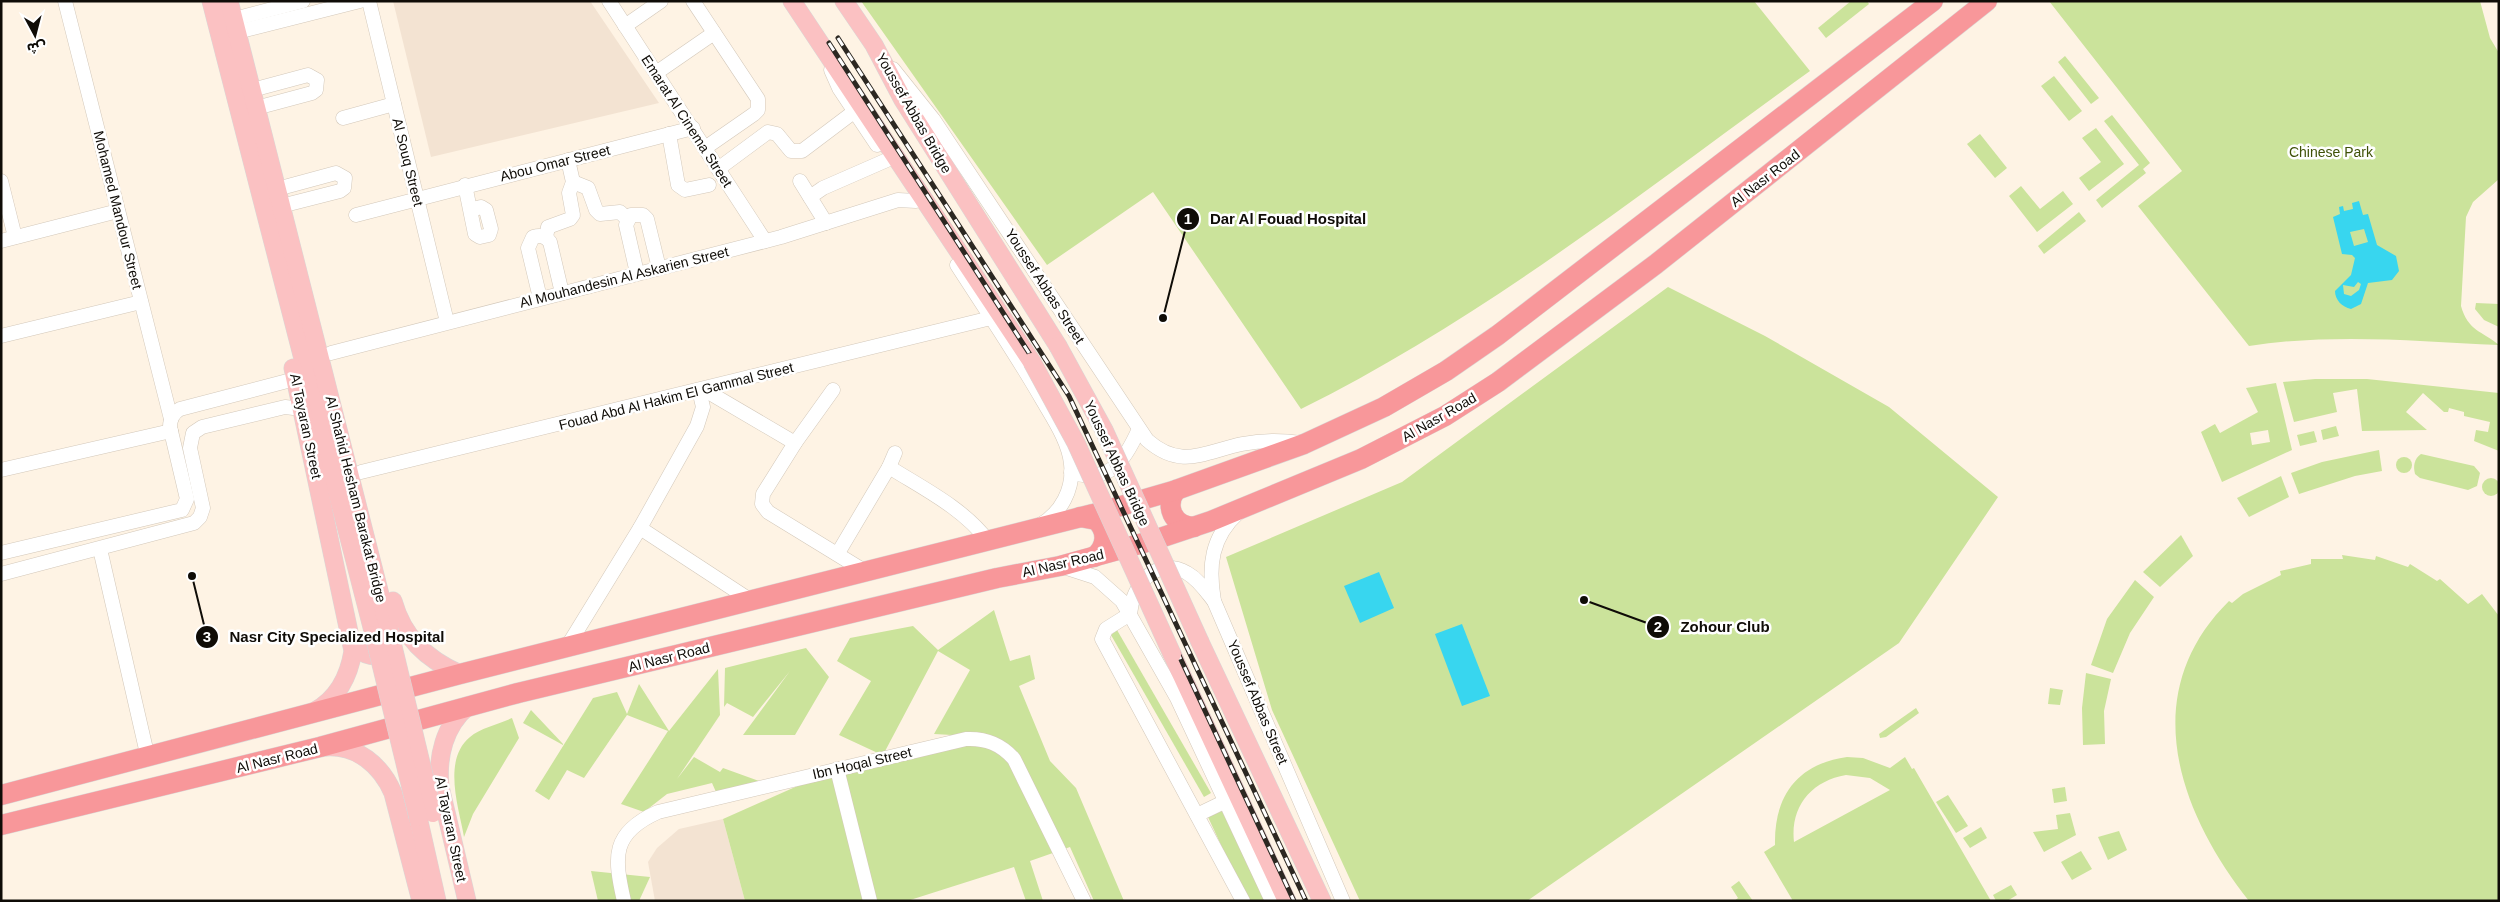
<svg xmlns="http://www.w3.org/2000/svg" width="2500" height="902" font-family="Helvetica,'Noto Sans Arabic',sans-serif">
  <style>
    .education { fill: #f3e3d2 }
    .green { fill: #cbe39b; fill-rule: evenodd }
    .water { fill: #38d6ef; fill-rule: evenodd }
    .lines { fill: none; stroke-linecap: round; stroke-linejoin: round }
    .minor-casing { stroke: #d3c8ba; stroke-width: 15 }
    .major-casing { stroke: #d9d8d7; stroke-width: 19 }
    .highway-casing { stroke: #d9d8d7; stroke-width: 21 }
    .minor { stroke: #fff; stroke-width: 14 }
    .major { stroke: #fbc1c2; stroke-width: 18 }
    .highway { stroke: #f8979a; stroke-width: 20 }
    .rail-casing { stroke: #2c2822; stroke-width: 5 }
    .rail { stroke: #fff; stroke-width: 3; stroke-dasharray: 9; stroke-linecap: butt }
    .major-bridge-casing { stroke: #d9d8d7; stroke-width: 19; stroke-linecap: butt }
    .major-bridge { stroke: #fbc1c2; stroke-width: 18 }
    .labels { text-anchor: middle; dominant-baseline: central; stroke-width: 5; stroke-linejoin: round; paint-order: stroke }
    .street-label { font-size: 14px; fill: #0f0c07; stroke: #fff }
    .park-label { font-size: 14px; fill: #3f5107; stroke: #fff }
    .leader { fill: none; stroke: #0f0c07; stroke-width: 2 }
    .callout-dot { fill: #0f0c07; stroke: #fff; stroke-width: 2 }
    .mark-label { font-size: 15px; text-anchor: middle; font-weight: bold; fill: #fff }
    .callout-label { font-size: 15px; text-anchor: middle; font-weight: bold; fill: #0f0c07; stroke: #fff; stroke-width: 5; stroke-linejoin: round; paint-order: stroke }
  </style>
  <rect width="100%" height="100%" fill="#fef3e4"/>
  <g class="education">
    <path d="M393 1H590L659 103 431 157Z"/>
    <path d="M723 819 745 901H655L648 862 657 848 679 829Z"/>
  </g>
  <g class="green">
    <path d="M861 1H1754L1810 71C1645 190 1484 318 1301 409L1153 192 1047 265Z"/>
    <path d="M1851 1H1867L1869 4 1826 38 1818 28Z"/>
    <path d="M2049 1H2480L2490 38 2499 53V179L2473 202 2466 217 2461 306C2468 331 2482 331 2499 345 2415 341 2332 333 2249 346L2138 206 2182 171Z"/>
    <path d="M2065 56 2099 98 2091 104 2058 62Z"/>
    <path d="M2054 76 2082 111 2069 121 2041 86Z"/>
    <path d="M2112 115 2150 163 2143 169 2146 173 2102 208 2096 200 2139 165 2104 121Z"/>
    <path d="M2096 128 2124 164 2089 191 2079 178 2101 162 2082 138Z"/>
    <path d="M1980 134 2007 168 1995 178 1967 144Z"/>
    <path d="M2021 186 2040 209 2063 191 2073 204 2037 232 2009 196Z"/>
    <path d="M2079 212 2086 221 2044 254 2038 246Z"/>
    <path d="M1668 287 1765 336 1889 407 1998 497 1899 643 1527 901H1360L1272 710 1226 557 1402 482Z"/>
    <path d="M2476 303 2499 304V327L2484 320 2475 309Z"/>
    <path d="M2315 379H2367L2499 393V451L2474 441 2476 430 2488 432 2490 422 2464 416V412L2449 408 2448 412H2444L2423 393 2406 412 2427 430 2362 431 2357 389 2333 393 2337 412 2294 422 2283 382Z"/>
    <path d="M2276 383 2292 450 2222 482 2201 432 2215 424 2220 433 2258 412 2246 388ZM2268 430 2270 442 2252 445 2250 433Z"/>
    <path d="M2336 426 2339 436 2323 440 2321 430Z"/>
    <path d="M2314 431 2317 442 2300 446 2297 435Z"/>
    <path d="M2379 450 2382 471 2355 476 2299 494 2291 473 2322 462Z"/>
    <path d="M2421 454 2474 466 2480 473 2477 486 2468 490 2420 478 2415 474C2413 466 2414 459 2421 454Z"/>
    <circle cx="2404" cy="465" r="8"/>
    <path d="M2281 476 2289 497 2249 517 2237 498Z"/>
    <circle cx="2491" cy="487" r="9"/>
    <path d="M2181 535 2193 556 2160 587 2143 572Z"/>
    <path d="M2342 555 2375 560 2376 556 2408 567 2410 564 2437 581 2440 579 2468 604 2482 594 2499 616V901H2249C2178 811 2136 693 2229 601L2232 603 2243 594 2281 575 2280 571 2311 564V559H2343Z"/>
    <path d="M2135 580 2154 597 2130 633 2113 673 2091 665 2107 619Z"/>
    <path d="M994 610 1010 661 1030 655 1035 679 1019 686 1050 761 1076 788 1124 901H1094L1070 847 1030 861 1043 901H1026L1014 867 907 901H745L723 819 838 768 882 755 839 735 871 681 837 661 850 638 913 626 938 650ZM938 651 970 670 934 734 952 735 883 755Z"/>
    <path d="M1117 630 1211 793 1204 797 1111 635Z"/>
    <path d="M806 648 829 677 795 735H743L790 671 753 717 727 703 724 707 725 668Z"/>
    <path d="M718 669 720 715 677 779 694 757 720 772 723 768 759 781 716 792 712 783 667 794 644 812 621 804 668 731 627 715 584 778 567 770 549 800 535 791 593 698 617 692 627 714 639 684 669 731Z"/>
    <path d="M2086 673 2111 679 2104 711 2105 744 2083 745 2082 708Z"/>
    <path d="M2050 688 2063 690 2060 705 2048 704Z"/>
    <path d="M1916 708 1919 713 1886 737 1880 738 1879 734Z"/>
    <path d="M531 710 563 744V745L523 723Z"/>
    <path d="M512 718 519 738 473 814 464 837C459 808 442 760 470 737 480 728 499 724 512 718Z"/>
    <path d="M1847 757 1863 758 1890 768 1905 757 1912 769 1914 768 1991 901H1793L1764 852 1775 845C1774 796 1797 764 1847 757ZM1846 775 1870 778 1890 790 1794 842C1790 807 1811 781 1846 775Z"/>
    <path d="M2065 787 2067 801 2054 803 2052 789Z"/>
    <path d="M1948 795 1968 826 1956 833 1936 802Z"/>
    <path d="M1222 811 1265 901H1247L1208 817Z"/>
    <path d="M2070 813 2076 835 2044 852 2033 832 2058 829 2056 815Z"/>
    <path d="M1981 827 1987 838 1970 848 1963 838Z"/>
    <path d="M2119 831 2127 850 2108 860 2098 837Z"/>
    <path d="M2081 851 2092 869 2072 880 2061 862Z"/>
    <path d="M591 871 650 877 639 901H598Z"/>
    <path d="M1739 881 1753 901H1734L1738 898 1731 887Z"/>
    <path d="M2011 885 2017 895 2007 901H1996L1993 895Z"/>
  </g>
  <g class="water">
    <path d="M2359 201 2363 215 2368 214 2377 245 2396 256 2399 271 2392 280 2368 283 2361 304 2351 309C2342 307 2335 300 2335 291L2351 275 2355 258 2352 255 2342 254 2333 217 2340 214 2339 207 2343 206 2344 211 2353 209 2352 203ZM2364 229 2368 242 2354 246 2350 232ZM2358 282 2361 284 2359 290 2351 296 2344 294 2343 285 2354 287Z"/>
    <path d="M1379 572 1394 608 1360 623 1344 586Z"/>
    <path d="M1462 624 1490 696 1462 706 1435 634Z"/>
  </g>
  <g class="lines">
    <defs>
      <g id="minor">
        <path d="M65 1 171 419"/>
        <path d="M369 1 447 322"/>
        <path d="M609 1 765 241"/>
        <path d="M693 1 758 99V110L754 114 705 148"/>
        <path d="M234 19 303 1"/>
        <path d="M625 26 661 1"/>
        <path d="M237 32 360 1"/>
        <path d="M893 69 933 119 1147 440C1181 470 1204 452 1242 444 1262 440 1281 440 1301 443"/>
        <path d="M831 70 839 88 877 145"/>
        <path d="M656 73 714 33"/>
        <path d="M252 90 308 75 317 80 316 90 312 93 256 108"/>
        <path d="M343 118 394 104"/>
        <path d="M669 134 678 185 685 190 709 185"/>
        <path d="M718 169 768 132 777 134 791 151H802L855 111"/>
        <path d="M1 181 15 237"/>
        <path d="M800 181 826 223"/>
        <path d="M573 182 588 188 596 210 600 214 620 212 627 219"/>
        <path d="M465 185 475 234 480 237 489 235 491 229 486 210 481 207 471 210"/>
        <path d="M277 189 336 173 345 178 344 188 340 191 281 206"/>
        <path d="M810 197 823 188 887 160"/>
        <path d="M356 215 693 128"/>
        <path d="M546 237 548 227 570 219 573 215 569 193 573 182 568 160"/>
        <path d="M1 241 118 211"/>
        <path d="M957 265C986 310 1016 354 1043 401 1054 420 1069 442 1071 464 1074 489 1061 513 1040 525"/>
        <path d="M637 273 626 225 631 215H643L647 219 659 268"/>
        <path d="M540 298 528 248 533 237C541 235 545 236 550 242L562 293"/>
        <path d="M1 336 141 302"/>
        <path d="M331 353 781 237 898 200 916 201"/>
        <path d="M703 389 795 443"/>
        <path d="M833 390 795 443 763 494 762 504 768 512 866 572"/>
        <path d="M889 467C924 489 963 508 988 541"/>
        <path d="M1 470 171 431"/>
        <path d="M361 472 991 318"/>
        <path d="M1071 472C1110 485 1125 460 1139 429"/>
        <path d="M1239 512C1211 537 1208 566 1214 601L1343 901"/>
        <path d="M640 528 750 600"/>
        <path d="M100 549 148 758"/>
        <path d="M1 553 182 510 187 499 170 427C170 419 173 413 180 409L295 379"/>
        <path d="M838 553 889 467 895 453"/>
        <path d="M1064 567 1095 577 1122 601 1177 698 1272 901"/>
        <path d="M1 574 194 523 200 517 203 508 190 448 193 433 202 427 285 407 302 409"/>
        <path d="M1214 601C1206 591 1198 579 1187 573 1156 555 1132 586 1130 614L1106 629 1102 639 1243 901"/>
        <path d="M567 647 640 528 697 426 703 407 699 390"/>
        <path d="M837 769 870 901"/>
        <path d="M1197 815 1226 801"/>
        <path d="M624 901C614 857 611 833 658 812L966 739C986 738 1001 744 1014 759L1084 901"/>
      </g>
      <g id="major">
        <path d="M211 1 374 635"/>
        <path d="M229 1 389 630"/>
        <path d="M792 1 1032 362"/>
        <path d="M844 1 874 45 903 100 1058 346"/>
        <path d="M293 368 353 651C349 676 337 699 315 711"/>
        <path d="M393 601C403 637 426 659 460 674"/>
        <path d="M1200 642 1322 901"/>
        <path d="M352 643C363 657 377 660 392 649"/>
        <path d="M1172 654 1287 901"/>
        <path d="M326 747C357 745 381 765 393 793L421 901"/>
        <path d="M418 817 437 901"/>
        <path d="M467 901 440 787C437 757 444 726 468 706"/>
      </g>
      <g id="highway">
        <path d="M1176 490C1164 506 1173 526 1194 527"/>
        <path d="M1080 517 1096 520C1108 531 1107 547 1094 557"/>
        <path d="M1 795 460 674 1093 514 1176 490 1304 444 1384 407 1446 371 1498 335 1933 1"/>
        <path d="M1 825 320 747 518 693 997 578 1060 566 1154 540 1211 521 1361 459 1445 416 1498 382 1656 264 1987 1"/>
      </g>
    </defs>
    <use href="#minor" class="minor-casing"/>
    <use href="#major" class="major-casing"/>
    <use href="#highway" class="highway-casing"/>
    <use href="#minor" class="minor"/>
    <use href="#major" class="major"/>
    <use href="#highway" class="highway"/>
    <defs>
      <g id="rail">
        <path d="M838 38 1069 396 1306 901"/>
        <path d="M829 43 1060 401 1294 901"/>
      </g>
    </defs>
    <use href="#rail" class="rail-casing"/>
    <use href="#rail" class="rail"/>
    <defs>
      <g id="major-bridge">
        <path d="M1058 346 1104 430 1200 642"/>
        <path d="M1032 362 1076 443 1172 654"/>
        <path d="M389 630 433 813"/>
        <path d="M374 635 418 817"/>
      </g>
    </defs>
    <use href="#major-bridge" class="major-bridge-casing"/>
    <use href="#major-bridge" class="major-bridge"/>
  </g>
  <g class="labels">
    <g class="street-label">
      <text transform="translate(914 113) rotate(60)">Youssef Abbas Bridge</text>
      <text transform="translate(687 121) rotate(57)">Emarat Al Cinema Street</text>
      <text transform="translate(408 162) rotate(76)">Al Souq Street</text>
      <text transform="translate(555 163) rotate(-14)">Abou Omar Street</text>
      <text transform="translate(1765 178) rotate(-38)">Al Nasr Road</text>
      <text transform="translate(118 210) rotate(76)">Mohamed Mandour Street</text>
      <text transform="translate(624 277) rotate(-14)">Al Mouhandesin Al Askarien Street</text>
      <text transform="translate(1045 286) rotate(57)">Youssef Abbas Street</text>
      <text transform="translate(676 396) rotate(-14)">Fouad Abd Al Hakim El Gammal Street</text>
      <text transform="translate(1439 417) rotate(-30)">Al Nasr Road</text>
      <text transform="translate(306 426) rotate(78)">Al Tayaran Street</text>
      <text transform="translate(1117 463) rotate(65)">Youssef Abbas Bridge</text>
      <text transform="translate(356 499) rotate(76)">Al Shahid Hesham Barakat Bridge</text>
      <text transform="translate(1063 563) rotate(-13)">Al Nasr Road</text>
      <text transform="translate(669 657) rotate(-14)">Al Nasr Road</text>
      <text transform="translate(1258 702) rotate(67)">Youssef Abbas Street</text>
      <text transform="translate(277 758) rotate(-14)">Al Nasr Road</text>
      <text transform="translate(862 763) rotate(-13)">Ibn Hoqal Street</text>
      <text transform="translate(451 829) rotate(78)">Al Tayaran Street</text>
    </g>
    <g class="park-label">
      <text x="2331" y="152">Chinese Park</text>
    </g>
  </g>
  <path class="leader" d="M1163 318L1188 219M1584 600L1658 627M192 576L207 637"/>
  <g class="callout-dot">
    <circle cx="1163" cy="318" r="5"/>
    <circle cx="1584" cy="600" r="5"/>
    <circle cx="192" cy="576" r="5"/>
    <circle cx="1188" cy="219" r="12"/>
    <circle cx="1658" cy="627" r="12"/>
    <circle cx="207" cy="637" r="12"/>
  </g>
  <g class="mark-label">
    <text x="1188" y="224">1</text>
    <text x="1658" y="632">2</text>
    <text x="207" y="642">3</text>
  </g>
  <g class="callout-label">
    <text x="1288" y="224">Dar Al Fouad Hospital</text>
    <text x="1725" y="632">Zohour Club</text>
    <text x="337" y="642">Nasr City Specialized Hospital</text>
  </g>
  <rect width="2500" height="902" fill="none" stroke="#0f0c07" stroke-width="5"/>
  <g transform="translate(35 35) rotate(173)" stroke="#ffffff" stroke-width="4" paint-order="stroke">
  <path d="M0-4L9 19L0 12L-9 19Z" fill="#0f0c07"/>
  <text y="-8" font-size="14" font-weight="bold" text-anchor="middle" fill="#0f0c07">ش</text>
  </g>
</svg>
